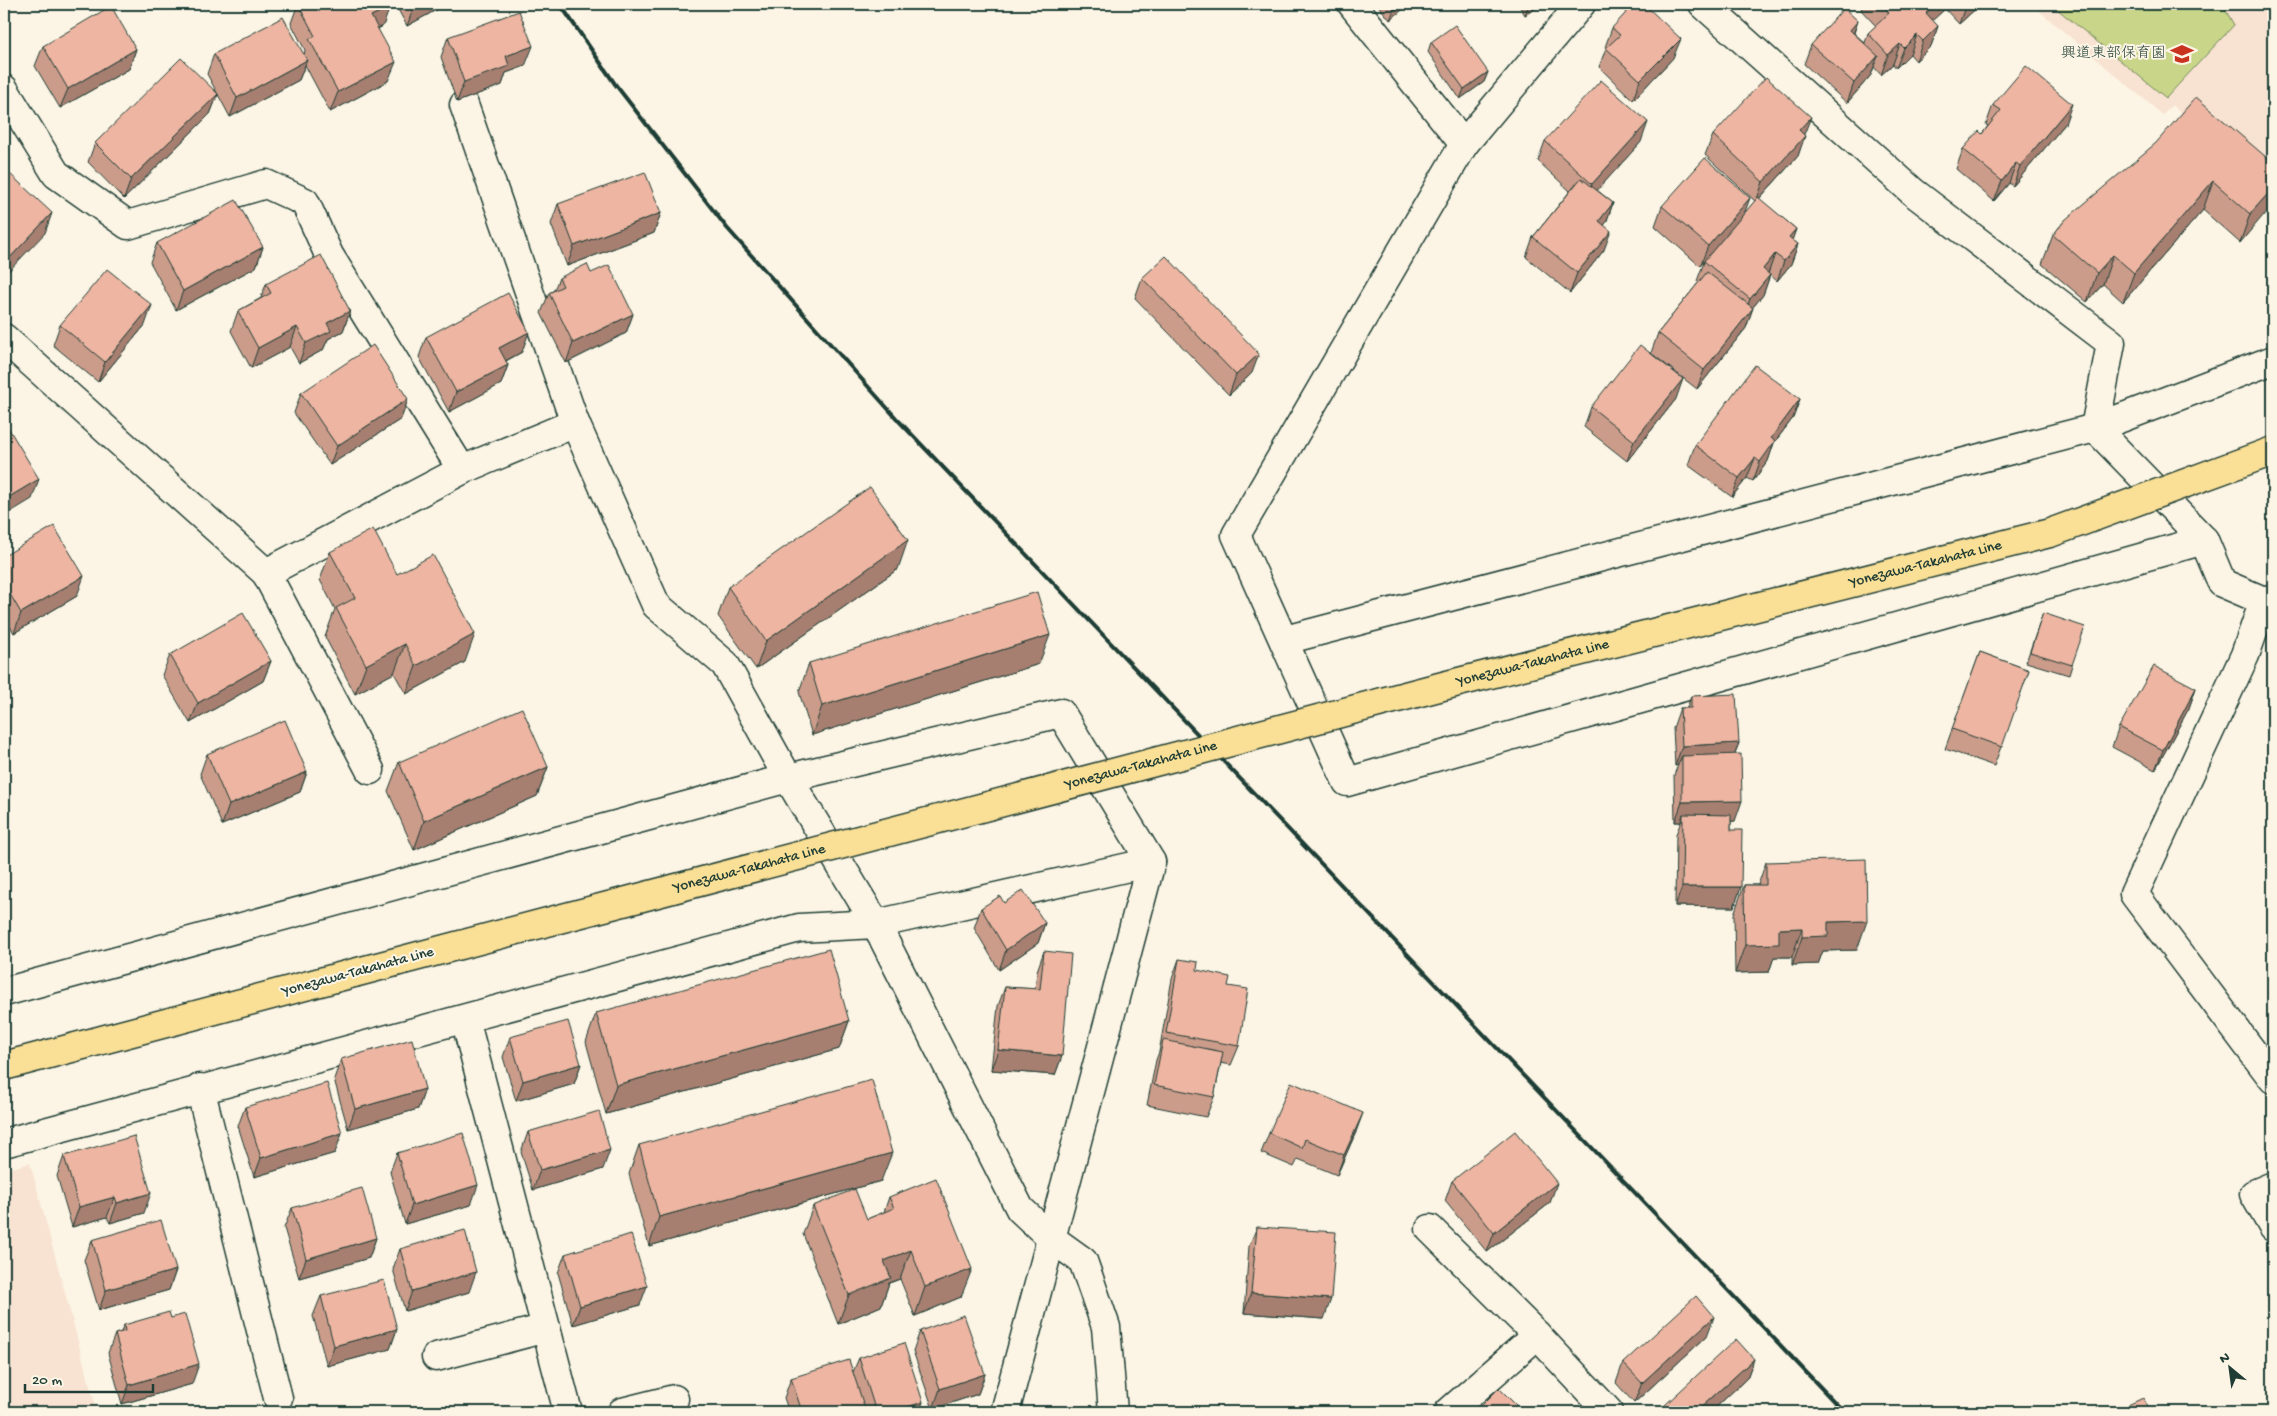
<svg xmlns="http://www.w3.org/2000/svg" width="2277" height="1416" font-family="'Gochi Hand','Klee One',sans-serif">
  <style>
    .built { fill: #f8e2d1 }
    .green { fill: #c9d689; stroke: #748a5e }
    .lines { fill: none; stroke-linecap: round; stroke-linejoin: round }
    .minor-casing { stroke: #1f3d34; stroke-width: 31 }
    .major-casing { stroke: #1f3d34; stroke-width: 31 }
    .minor { stroke: #fcf5e5; stroke-width: 28 }
    .major { stroke: #fadf96; stroke-width: 28 }
    .rail { stroke: #1f3d34; stroke-width: 4 }
    .major-bridge-casing { stroke: #1f3d34; stroke-width: 31; stroke-linecap: butt }
    .major-bridge { stroke: #fadf96; stroke-width: 28 }
    .wall { fill: #cc9c8b; stroke: #1f3d34 }
    .shaded-wall { fill: #a67f71; stroke: #1f3d34 }
    .building { fill: #edb5a2; stroke: #1f3d34 }
    .labels { text-anchor: middle; dominant-baseline: central; stroke-width: 4; stroke-linejoin: round; paint-order: stroke }
    .poi-label { font-size: 15px; fill: #1f3d34; stroke: #fcf5e5; text-anchor: end }
    .street-label { font-size: 15px; fill: #1f3d34; stroke: #fcf5e5 }
  </style>
  <rect width="100%" height="100%" fill="#fcf5e5"/>
  <filter id="ink" filterUnits="userSpaceOnUse"><feTurbulence type="fractalNoise" baseFrequency=".02" numOctaves="2"/><feDisplacementMap in="SourceGraphic" scale="10" xChannelSelector="R" yChannelSelector="G"/><feConvolveMatrix kernelMatrix="1 2 1 2 8 2 1 2 1" color-interpolation-filters="sRGB"/></filter>
  <g filter="url(#ink)">
    <g class="built">
      <path d="M2031 4H2273V191L2172 105 2163 115Z"/>
      <path d="M30 1163 97 1412H4V1170Z"/>
    </g>
    <path class="green" d="M2051 4H2222L2234 25 2166 98Z"/>
    <g class="lines">
      <defs>
        <g id="minor">
          <path d="M1352 4 1464 144"/>
          <path d="M1581 4 1464 144 1236 535 1347 782 2204 540"/>
          <path d="M1703 4 1913 192 2111 343 2095 428 2204 540 2222 583 2264 601 2273 598"/>
          <path d="M4 89 56 174 128 225 266 184 305 202 329 255 462 470"/>
          <path d="M464 105 575 423 656 605 725 664 788 778 876 924 1151 862"/>
          <path d="M4 338 266 573 462 470 575 423"/>
          <path d="M266 573 370 770"/>
          <path d="M2264 601 2245 655 2134 894 2273 1079"/>
          <path d="M1285 640 2095 428 2273 360"/>
          <path d="M4 992 788 778 1061 713 1151 862 1005 1412"/>
          <path d="M465 1019 568 1412"/>
          <path d="M200 1088 278 1398"/>
          <path d="M4 1143 799 928 876 924 1020 1209 1051 1238 1083 1261 1106 1327 1113 1412"/>
          <path d="M2273 1186 2254 1194 2273 1227"/>
          <path d="M1430 1229 1537 1335"/>
          <path d="M436 1357 546 1328"/>
          <path d="M622 1412 674 1399"/>
          <path d="M1449 1412 1537 1335 1609 1412"/>
        </g>
        <path id="major" d="M4 1066 354 973"/>
      </defs>
      <use href="#minor" class="minor-casing"/>
      <use href="#major" class="major-casing"/>
      <use href="#minor" class="minor"/>
      <use href="#major" class="major"/>
      <path class="rail" d="M560 4 615 84 727 228 898 420 1844 1412"/>
      <defs>
        <g id="major-bridge">
          <path id="s1" d="M354 973 1443 686 2050 533 2273 451"/>
        </g>
      </defs>
      <use href="#major-bridge" class="major-bridge-casing"/>
      <use href="#major-bridge" class="major-bridge"/>
    </g>
    <g class="wall">
      <path d="M298 4H388L383 26 378 29 388 81 330 112 305 65 299 80 230 117 207 74 214 54 304 55 305 50 291 23Z"/>
      <path d="M395 4H447L407 26Z"/>
      <path d="M1377 4H1409L1390 20Z"/>
      <path d="M1518 4H1542L1525 15Z"/>
      <path d="M1863 4H1981L1959 24 1945 9 1932 20 1938 26 1931 46 1916 61 1910 54 1896 68 1893 64 1881 75 1874 67 1871 75 1847 103 1804 64 1811 45 1858 21 1854 33 1865 43 1868 33 1876 26 1861 10Z"/>
      <path d="M1612 28 1673 58 1633 100 1599 67 1606 48 1605 47Z"/>
      <path d="M448 37 525 66 506 73 502 85 457 102 441 57Z"/>
      <path d="M1431 42 1488 72 1484 82 1460 99 1428 52Z"/>
      <path d="M43 46 136 49 129 69 60 108 35 66Z"/>
      <path d="M218 94 210 114 124 199 88 162 95 143Z"/>
      <path d="M1993 105 2065 124 2013 186 2009 183 1994 201 1956 169 1963 149 1982 134 1988 126 1986 125Z"/>
      <path d="M1713 135H1804L1798 156 1759 199 1796 229 1792 240 1798 244 1791 264 1777 281 1770 275 1763 295 1753 307 1746 328 1697 389 1651 353 1658 333 1699 282 1697 281 1704 262 1700 266 1655 226 1662 206 1745 213 1755 201 1705 155Z"/>
      <path d="M1545 141 1641 142 1597 190 1613 203 1606 223 1604 225V250L1570 293 1526 257 1533 237 1570 191 1538 161Z"/>
      <path d="M2273 163 2240 243 2203 210 2123 302 2103 284 2087 302 2042 264 2053 235 2065 220Z"/>
      <path d="M558 204 661 213 654 233 567 266 551 224Z"/>
      <path d="M157 243 263 247 256 267 176 310 150 262Z"/>
      <path d="M559 278 633 314 626 333 566 363 541 313 549 293 554 290Z"/>
      <path d="M1142 278 1252 373 1229 395 1135 298Z"/>
      <path d="M266 284 350 311 343 331 328 339 323 350 299 363 290 347 251 368 231 331 238 311 261 298Z"/>
      <path d="M60 325H145L98 382 53 345Z"/>
      <path d="M426 337 522 352 506 361 508 365 501 384 449 412 419 357Z"/>
      <path d="M301 393 408 399 401 419 330 465 294 413Z"/>
      <path d="M1676 399 1627 461 1584 427 1591 407Z"/>
      <path d="M1800 399 1793 418 1774 443 1768 461 1753 481 1747 478 1732 497 1688 465 1695 445Z"/>
      <path d="M330 552 397 574 465 662 406 694 394 673 355 694 325 637 335 609 320 580Z"/>
      <path d="M4 556 77 596 14 633 4 616Z"/>
      <path d="M898 569 756 669 718 616 728 587Z"/>
      <path d="M2043 613 2072 665 2069 675 2026 662Z"/>
      <path d="M1980 652 2029 670 1994 766 1945 749Z"/>
      <path d="M170 655 271 661 263 681 190 723 162 675Z"/>
      <path d="M809 663 1039 664 812 735 799 692Z"/>
      <path d="M2196 688 2189 708 2155 770 2112 747 2119 727Z"/>
      <path d="M1691 696 1739 743 1734 754 1735 821H1731V830L1741 887 1734 907 1675 906 1676 834 1681 822H1675L1674 775 1678 765 1675 766 1673 728 1680 708H1687Z"/>
      <path d="M207 754 307 772 300 792 222 825 200 774Z"/>
      <path d="M399 762 548 767 537 796 414 850 388 791Z"/>
      <path d="M1766 862 1857 950 1823 951 1818 964 1792 965V957H1774L1769 972 1735 973 1734 914 1744 885H1758Z"/>
      <path d="M1004 903 1045 923 1038 943 999 970 974 928 981 908Z"/>
      <path d="M1044 951 1062 1056 1055 1075 991 1070 998 1006 1005 987 1035 989 1037 971Z"/>
      <path d="M1179 959 1197 970 1228 986 1239 1046 1231 1065 1221 1063 1214 1097 1206 1117 1147 1105 1156 1060 1159 1052 1172 979Z"/>
      <path d="M596 1013 849 1021 839 1049 606 1114 586 1042Z"/>
      <path d="M510 1037 581 1064 574 1084 516 1101 503 1057Z"/>
      <path d="M341 1059 425 1089 418 1109 348 1129 334 1079Z"/>
      <path d="M245 1107 335 1153 254 1177 238 1126Z"/>
      <path d="M528 1132 603 1169 533 1190 521 1152Z"/>
      <path d="M1356 1132 1337 1175 1298 1159 1294 1167 1261 1153 1269 1133Z"/>
      <path d="M639 1145 881 1181 649 1246 629 1174Z"/>
      <path d="M397 1153 471 1205 405 1224 390 1172Z"/>
      <path d="M64 1156 144 1213 110 1223 107 1217 72 1227 57 1176Z"/>
      <path d="M1452 1181 1550 1203 1487 1252 1445 1201Z"/>
      <path d="M889 1197 961 1297 915 1316 900 1279 889 1283 881 1306 838 1324 803 1234 813 1206 867 1219 884 1212Z"/>
      <path d="M292 1208 376 1238 369 1258 299 1278 284 1228Z"/>
      <path d="M1257 1227 1324 1319 1244 1313 1249 1246Z"/>
      <path d="M92 1240 176 1270 169 1290 99 1310 84 1260Z"/>
      <path d="M400 1249 469 1292 405 1311 393 1269Z"/>
      <path d="M565 1254 640 1305 573 1325 558 1273Z"/>
      <path d="M321 1296 397 1329 390 1349 327 1366 313 1316Z"/>
      <path d="M124 1325 192 1384 122 1404 108 1353 115 1334 121 1332Z"/>
      <path d="M920 1331 985 1374 978 1394 933 1409 913 1351Z"/>
      <path d="M1707 1336 1634 1403 1616 1383 1623 1363Z"/>
      <path d="M859 1358 923 1402 919 1412H789L784 1398 791 1378 853 1372Z"/>
      <path d="M1754 1359 1747 1378 1711 1412H1661L1664 1406Z"/>
    </g>
    <g class="shaded-wall">
      <path d="M418 4H447L407 26 414 6Z"/>
      <path d="M1396 4H1409L1390 20Z"/>
      <path d="M1529 4H1542L1525 15Z"/>
      <path d="M1936 4H1947L1945 9 1919 33 1926 13Z"/>
      <path d="M1966 4H1981L1959 24Z"/>
      <path d="M390 7 383 26 364 36 371 16Z"/>
      <path d="M1858 21 1851 40 1850 30Z"/>
      <path d="M1938 26 1931 46 1916 61 1923 41Z"/>
      <path d="M1917 35 1910 54 1896 68 1904 48Z"/>
      <path d="M1681 39 1673 58 1633 100 1640 80Z"/>
      <path d="M1900 44 1893 64 1881 75 1888 55Z"/>
      <path d="M533 46 525 66 506 73 502 85 457 102 464 82 506 56Z"/>
      <path d="M136 49 129 69 60 108 68 89Z"/>
      <path d="M1878 56 1871 75 1847 103 1854 83Z"/>
      <path d="M307 60 299 80 230 117 237 98Z"/>
      <path d="M396 62 388 81 330 112 338 92Z"/>
      <path d="M1488 72 1484 82 1460 99 1464 89Z"/>
      <path d="M218 94 210 114 124 199 131 179Z"/>
      <path d="M2072 104 2065 124 2013 186 2020 166Z"/>
      <path d="M1811 117 1803 137 1799 130Z"/>
      <path d="M1648 122 1641 142 1585 204 1592 184Z"/>
      <path d="M1805 136 1798 156 1756 202 1763 182Z"/>
      <path d="M2016 163 2009 183 1994 201 2002 181Z"/>
      <path d="M2213 181 2203 210 2123 302 2134 273Z"/>
      <path d="M2273 188V204L2240 243 2250 214Z"/>
      <path d="M1750 198 1743 217 1700 266 1708 246Z"/>
      <path d="M1613 203 1606 223 1591 241 1599 221Z"/>
      <path d="M52 213 45 233 4 276V264Z"/>
      <path d="M661 213 654 233 567 266 574 246Z"/>
      <path d="M1796 229 1789 249V237Z"/>
      <path d="M1611 231 1604 250 1570 293 1577 273Z"/>
      <path d="M1798 244 1791 264 1777 281 1784 261Z"/>
      <path d="M263 247 256 267 176 310 183 291Z"/>
      <path d="M1775 254 1768 274 1763 269Z"/>
      <path d="M2113 255 2103 284 2087 302 2097 273Z"/>
      <path d="M1770 275 1763 295 1743 319 1750 299Z"/>
      <path d="M152 305 145 325 98 382 105 362Z"/>
      <path d="M1753 308 1746 328 1697 389 1704 370Z"/>
      <path d="M350 311 343 331 328 339 323 350 299 363 306 343 327 323Z"/>
      <path d="M633 314 626 333 566 363 573 343Z"/>
      <path d="M297 327 290 347 251 368 258 348Z"/>
      <path d="M529 332 522 352 492 368 499 348Z"/>
      <path d="M1259 354 1252 373 1229 395 1236 375Z"/>
      <path d="M508 365 501 384 449 412 456 392Z"/>
      <path d="M1683 379 1676 399 1627 461 1634 441Z"/>
      <path d="M408 399 401 419 330 465 337 446Z"/>
      <path d="M1800 399 1793 418 1774 443 1768 461 1753 481 1760 462 1771 438Z"/>
      <path d="M1755 458 1747 478 1732 497 1739 478Z"/>
      <path d="M39 479 32 499 4 516V500Z"/>
      <path d="M908 540 898 569 756 669 766 641Z"/>
      <path d="M84 576 77 596 14 633 21 613Z"/>
      <path d="M475 634 465 662 406 694 416 666Z"/>
      <path d="M1050 635 1039 664 812 735 822 706Z"/>
      <path d="M405 644 394 673 355 694 366 665Z"/>
      <path d="M271 661 263 681 190 723 198 703Z"/>
      <path d="M2196 688 2189 708 2155 770 2163 750Z"/>
      <path d="M1739 743 1732 762 1682 756 1678 765 1675 766 1682 746Z"/>
      <path d="M548 767 537 796 414 850 424 821Z"/>
      <path d="M307 772 300 792 222 825 229 805Z"/>
      <path d="M1742 801 1735 821 1683 822V814L1681 822H1675L1682 802Z"/>
      <path d="M1682 887H1741L1734 907 1675 906Z"/>
      <path d="M1867 921 1857 950 1823 951 1818 964 1792 965 1802 937 1828 922Z"/>
      <path d="M1045 923 1038 943 999 970 1006 950Z"/>
      <path d="M1802 928 1792 957H1774L1769 972 1735 973 1745 945 1779 929Z"/>
      <path d="M849 1021 839 1049 606 1114 616 1085Z"/>
      <path d="M998 1050 1062 1056 1055 1075 991 1070Z"/>
      <path d="M581 1064 574 1084 516 1101 523 1081Z"/>
      <path d="M425 1089 418 1109 348 1129 355 1109Z"/>
      <path d="M1363 1113 1356 1132 1337 1175 1344 1155Z"/>
      <path d="M342 1133 335 1153 254 1177 261 1158Z"/>
      <path d="M610 1150 603 1169 533 1190 540 1170Z"/>
      <path d="M892 1153 881 1181 649 1246 659 1217Z"/>
      <path d="M1557 1183 1550 1203 1487 1252 1494 1233Z"/>
      <path d="M478 1185 471 1205 405 1224 412 1205Z"/>
      <path d="M151 1193 144 1213 110 1223 117 1203Z"/>
      <path d="M115 1197 107 1217 72 1227 79 1207Z"/>
      <path d="M376 1238 369 1258 299 1278 306 1259Z"/>
      <path d="M911 1250 900 1279 889 1283 881 1306 838 1324 849 1295 884 1261Z"/>
      <path d="M972 1269 961 1297 915 1316 925 1287Z"/>
      <path d="M176 1270 169 1290 99 1310 106 1290Z"/>
      <path d="M476 1272 469 1292 405 1311 412 1291Z"/>
      <path d="M647 1286 640 1305 573 1325 580 1306Z"/>
      <path d="M1251 1293 1331 1299 1324 1319 1244 1313Z"/>
      <path d="M1714 1317 1707 1336 1634 1403 1642 1383Z"/>
      <path d="M397 1329 390 1349 327 1366 334 1346Z"/>
      <path d="M1754 1359 1747 1378 1711 1412H1696Z"/>
      <path d="M199 1364 192 1384 122 1404 129 1385Z"/>
      <path d="M985 1374 978 1394 933 1409 940 1389Z"/>
      <path d="M923 1402 919 1412H891Z"/>
    </g>
    <g class="building">
      <path d="M298 4H388L390 7 371 16 396 62 338 92 309 39 315 36Z"/>
      <path d="M1634 4H1644L1681 39 1640 80 1606 48 1620 35 1612 28Z"/>
      <path d="M1881 4H1936L1926 13 1938 26 1923 41 1917 35 1904 48 1900 44 1888 55 1868 33 1889 13Z"/>
      <path d="M111 6 136 49 68 89 43 46Z"/>
      <path d="M1844 8 1858 21 1850 30 1878 56 1854 83 1811 45Z"/>
      <path d="M519 11 533 46 506 56 509 66 464 82 448 37Z"/>
      <path d="M283 17 307 60 237 98 214 54Z"/>
      <path d="M1455 25 1488 72 1464 89 1431 42Z"/>
      <path d="M181 58 218 94 131 179 95 143Z"/>
      <path d="M2026 66 2072 104 2020 166 2016 163 2002 181 1963 149 1979 131 1982 134 2001 110 1993 105Z"/>
      <path d="M1766 77 1811 117 1799 130 1805 136 1763 182 1713 135Z"/>
      <path d="M1601 80 1648 122 1592 184 1545 141Z"/>
      <path d="M2196 97 2273 163V188L2250 214 2213 181 2134 273 2113 255 2097 273 2053 235 2065 220 2156 143Z"/>
      <path d="M1705 158 1750 198 1708 246 1662 206Z"/>
      <path d="M645 172 661 213 574 246 558 204Z"/>
      <path d="M9 173 52 213 4 264V179Z"/>
      <path d="M1581 178 1613 203 1599 221 1611 231 1577 273 1533 237Z"/>
      <path d="M1758 197 1796 229 1789 237 1798 244 1784 261 1775 254 1763 269 1770 275 1750 299 1704 261Z"/>
      <path d="M236 200 263 247 183 291 157 243Z"/>
      <path d="M321 255 350 311 327 323 331 331 306 343 297 327 258 348 238 311 271 293 266 284Z"/>
      <path d="M1166 256 1259 354 1236 375 1142 278Z"/>
      <path d="M587 264 591 273 609 265 633 314 573 343 549 293 563 286 559 278Z"/>
      <path d="M107 269 152 305 105 362 60 325Z"/>
      <path d="M1707 272 1753 308 1704 370 1658 333Z"/>
      <path d="M508 293 529 332 499 348 508 365 456 392 426 337Z"/>
      <path d="M373 345 408 399 337 446 301 393Z"/>
      <path d="M1640 345 1683 379 1634 441 1591 407Z"/>
      <path d="M1755 365 1800 399 1771 438 1775 441 1760 462 1755 458 1739 478 1695 445Z"/>
      <path d="M9 429 39 479 4 500V432Z"/>
      <path d="M870 487 908 540 766 641 728 587Z"/>
      <path d="M54 526 84 576 21 613 4 584V556Z"/>
      <path d="M373 529 397 574 433 555 475 634 416 666 405 644 366 665 336 608 355 598 330 552Z"/>
      <path d="M1037 592 1050 635 822 706 809 663Z"/>
      <path d="M243 613 271 661 198 703 170 655Z"/>
      <path d="M2043 613 2085 627 2072 665 2030 652Z"/>
      <path d="M1980 652 2029 670 2002 747 1952 729Z"/>
      <path d="M2154 666 2196 688 2163 750 2119 727Z"/>
      <path d="M1736 694 1739 743 1682 746 1680 708H1691V696Z"/>
      <path d="M522 708 548 767 424 821 399 762Z"/>
      <path d="M285 720 307 772 229 805 207 754Z"/>
      <path d="M1741 754 1742 801 1682 802V756Z"/>
      <path d="M1683 814 1731 815V830H1742L1741 887H1682Z"/>
      <path d="M1866 859 1867 921 1828 922V936L1802 937V928L1779 929V944L1745 945 1744 885H1766V862Z"/>
      <path d="M1023 890 1045 923 1006 950 981 908 1000 896 1004 903Z"/>
      <path d="M829 949 849 1021 616 1085 596 1013Z"/>
      <path d="M1044 951 1071 954 1062 1056 998 1050 1005 987 1040 989Z"/>
      <path d="M1179 959 1198 962 1197 970 1230 977 1228 986 1248 989 1239 1046 1166 1033Z"/>
      <path d="M568 1021 581 1064 523 1081 510 1037Z"/>
      <path d="M412 1039 425 1089 355 1109 341 1059Z"/>
      <path d="M1163 1040 1223 1052 1214 1097 1154 1085Z"/>
      <path d="M872 1080 892 1153 659 1217 639 1145Z"/>
      <path d="M1291 1082 1363 1113 1344 1155 1305 1139 1302 1148 1269 1133Z"/>
      <path d="M327 1083 342 1133 261 1158 245 1107Z"/>
      <path d="M599 1111 610 1150 540 1170 528 1132Z"/>
      <path d="M1515 1131 1557 1183 1494 1233 1452 1181Z"/>
      <path d="M463 1133 478 1185 412 1205 397 1153Z"/>
      <path d="M134 1136 151 1193 117 1203 115 1197 79 1207 64 1156Z"/>
      <path d="M936 1178 972 1269 925 1287 911 1250 884 1261 891 1278 849 1295 813 1206 855 1189 867 1219 894 1208 889 1197Z"/>
      <path d="M362 1188 376 1238 306 1259 292 1208Z"/>
      <path d="M161 1220 176 1270 106 1290 92 1240Z"/>
      <path d="M1257 1227 1336 1232 1331 1299 1251 1293Z"/>
      <path d="M465 1230 476 1272 412 1291 400 1249Z"/>
      <path d="M631 1234 647 1286 580 1306 565 1254Z"/>
      <path d="M384 1280 397 1329 334 1346 321 1296Z"/>
      <path d="M1696 1296 1714 1317 1642 1383 1623 1363Z"/>
      <path d="M169 1312 171 1318 185 1314 199 1364 129 1385 115 1334 125 1331 124 1325Z"/>
      <path d="M964 1315 985 1374 940 1389 920 1331Z"/>
      <path d="M1736 1339 1754 1359 1696 1412H1670L1664 1406Z"/>
      <path d="M904 1343 923 1402 891 1412H876L859 1358Z"/>
      <path d="M849 1360 866 1412H802L791 1378Z"/>
      <path d="M1499 1388 1523 1412H1475Z"/>
      <path d="M2143 1398 2150 1412H2113Z"/>
    </g>
  </g>
  <defs>
    <symbol id="school-bare" viewBox="-9 -9 18 18"><path d="M0-5L7-2L0 1L-7-2ZM-4 1L0 2.5L4 1V4Q0 6-4 4Z" fill="#c8321e" stroke="#fcf5e5" stroke-width="2.5" paint-order="stroke"/></symbol>
  </defs>
  <g fill-rule="evenodd">
    <use href="#school-bare" x="2166" y="38" width="32" height="32"/>
  </g>
  <g class="labels">
    <g class="poi-label">
      <text x="2166" y="54">興道東部保育園</text>
    </g>
    <g class="street-label">
      <text stroke="none"><textPath href="#s1" startOffset="1624">Yonezawa-Takahata Line</textPath></text>
      <text stroke="none"><textPath href="#s1" startOffset="1219">Yonezawa-Takahata Line</textPath></text>
      <text stroke="none"><textPath href="#s1" startOffset="814">Yonezawa-Takahata Line</textPath></text>
      <text stroke="none"><textPath href="#s1" startOffset="409">Yonezawa-Takahata Line</textPath></text>
      <text transform="translate(358 972) rotate(-15)">Yonezawa-Takahata Line</text>
    </g>
  </g>
  <rect width="2277" height="1416" fill="none" stroke="#fcf5e5" stroke-width="20"/>
  <rect x="10" y="10" width="2257" height="1396" fill="none" stroke="#1f3d34" stroke-width="2" filter="url(#ink)"/>
  <g transform="translate(2230 1368) rotate(331)" stroke="#fcf5e5" stroke-width="4" paint-order="stroke">
  <path d="M0-4L9 19L0 12L-9 19Z" fill="#1f3d34"/>
  <text y="-8" font-size="14" font-weight="bold" text-anchor="middle" fill="#1f3d34">N</text>
  </g>
  <path d="M25 1384v8h128v-8" fill="none" stroke="#1f3d34" stroke-width="2.5"/>
  <text x="32" y="1384" font-size="15" fill="#1f3d34" stroke="#fcf5e5" stroke-width="4" paint-order="stroke">20 m</text>
</svg>
